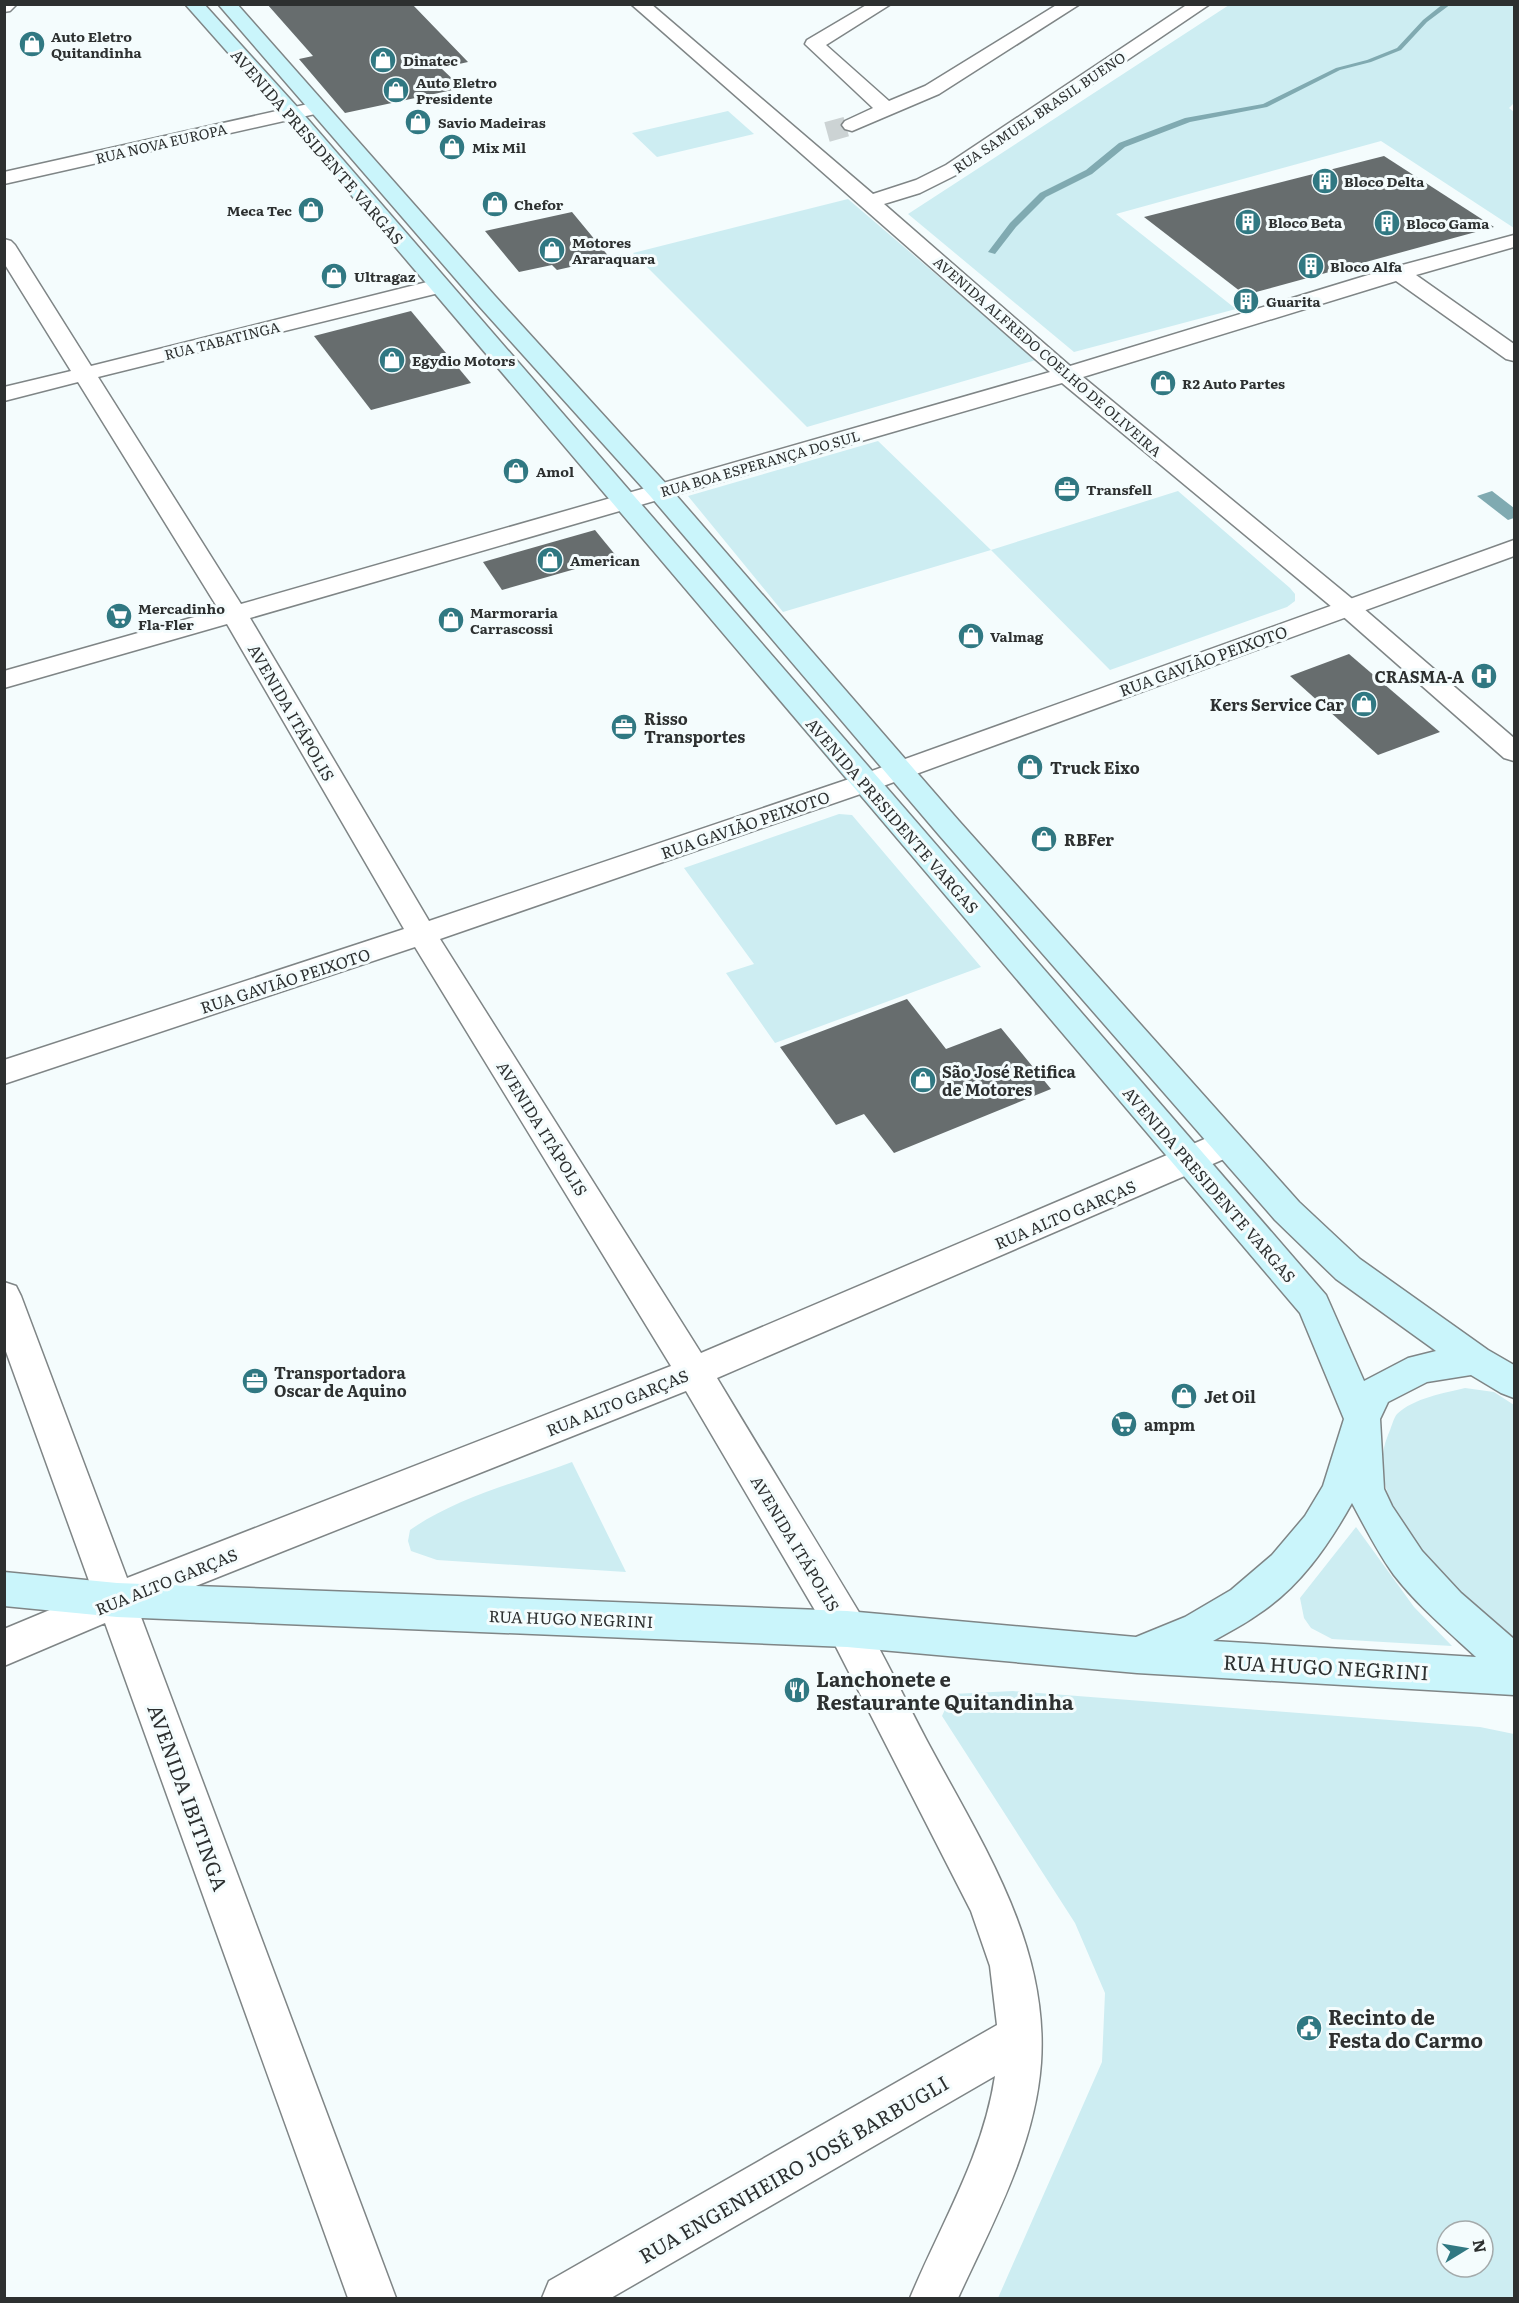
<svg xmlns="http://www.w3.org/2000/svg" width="1519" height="2303" font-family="Literata,serif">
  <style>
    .green { fill: #cdedf2; fill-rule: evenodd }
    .water { fill: #80aab1 }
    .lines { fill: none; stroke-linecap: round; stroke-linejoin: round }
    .stream { fill: #80aab1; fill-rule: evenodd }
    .building { fill: #676d6e }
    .minor-tunnel { stroke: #ccd3d4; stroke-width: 20; stroke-dasharray: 20 10; stroke-linecap: butt }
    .minor-casing { stroke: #7f8586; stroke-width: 3 }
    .tertiary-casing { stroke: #7f8586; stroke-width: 3 }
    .secondary-casing { stroke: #7f8586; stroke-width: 3 }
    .minor { fill: #fff; fill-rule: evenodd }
    .tertiary { fill: #fff; fill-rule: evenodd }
    .secondary { fill: #caf5fb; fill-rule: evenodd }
    .labels { text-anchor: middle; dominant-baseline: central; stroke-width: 6; stroke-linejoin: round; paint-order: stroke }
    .far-poi-label { font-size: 14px; font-weight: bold; fill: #2d3030; stroke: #f4fcfd; text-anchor: start }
    .far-street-label { font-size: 14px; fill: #2d3030; stroke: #f4fcfd }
    .street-label { font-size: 16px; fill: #2d3030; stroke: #f4fcfd }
    .poi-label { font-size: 16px; font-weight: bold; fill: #2d3030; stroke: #f4fcfd; text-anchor: start }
    .near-street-label { font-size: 20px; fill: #2d3030; stroke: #f4fcfd }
    .near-poi-label { font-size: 20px; font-weight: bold; fill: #2d3030; stroke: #f4fcfd; text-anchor: start }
  </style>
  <rect width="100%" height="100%" fill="#f4fcfd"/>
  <g class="green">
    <path d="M1229 5H1514V103L1509 108 1514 112V228L1381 141 1116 214 1236 309 1074 352 908 214Z"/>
    <path d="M728 111 754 134 657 157 632 133Z"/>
    <path d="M848 199 1036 360 807 427 633 253Z"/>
    <path d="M878 441 991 550 1178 491 1290 588 1295 594V601L1287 607 1110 670 991 550 783 612 688 496Z"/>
    <path d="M839 814 852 815 981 967 775 1043 726 973 754 964 684 868Z"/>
    <path d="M1465 1388 1494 1392 1514 1405V1640C1462 1601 1357 1508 1388 1435 1391 1429 1393 1419 1397 1414 1414 1398 1444 1393 1465 1388Z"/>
    <path d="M572 1462 626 1572 437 1560 411 1551 408 1541 410 1530C457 1497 519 1482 572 1462Z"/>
    <path d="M1356 1527 1414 1607 1452 1646 1332 1639 1311 1628 1304 1618 1300 1598Z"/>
    <path d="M1013 1691 1480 1727 1514 1734V2298H998L1102 2062 1105 1993 1075 1923 942 1716 952 1694ZM1447 2231H1483V2267H1447Z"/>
  </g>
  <path class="water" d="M1492 491 1514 508V518L1508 520 1477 496Z"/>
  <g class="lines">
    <path class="stream" d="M1443 4H1451L1427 22 1401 50 1371 62 1340 70 1267 107 1190 122 1125 147 1092 174 1046 197 1016 227 995 254 988 252 1010 223 1040 193 1086 170 1119 143 1185 118 1263 104 1336 68 1367 60 1397 48 1423 20Z"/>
  </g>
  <g class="building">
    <path d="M267 4H412L468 62 441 68 462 88 345 113 299 59 313 56Z"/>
    <path d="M1384 156 1494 227 1245 295 1144 217Z"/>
    <path d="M572 212 610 258 557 270 552 265 519 272 485 231Z"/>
    <path d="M411 311 471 383 371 410 314 336Z"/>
    <path d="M595 530 617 557 502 590 483 562Z"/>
    <path d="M1349 654 1440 732 1378 755 1290 676Z"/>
    <path d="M907 999 946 1049 1001 1028 1051 1089 894 1153 864 1114 836 1125 780 1047Z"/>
  </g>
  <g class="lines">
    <path class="minor-tunnel" d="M827 132 852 125"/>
    <defs>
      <g id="minor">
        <path d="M631 4H651L873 194 916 180 946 165 1188 4H1210L960 173 920 193 884 204 1070 366 1391 268 1514 235V247L1416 275 1514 344V361L1506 359 1396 281 1083 377 1356 602 1514 738V761L1504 758 1338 612 1062 383 250 618 429 921 855 777 865 774 875 777 879 783 875 789 440 939 701 1353 1214 1135 1226 1132 1238 1135 1242 1144 1238 1153 717 1378C764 1457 813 1535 860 1614 884 1655 905 1699 927 1741 981 1842 1049 1943 1041 2063 1035 2147 992 2224 958 2298H910C941 2224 983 2156 995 2076L611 2298H542L549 2281 997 2025 990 1966 971 1911 833 1641 686 1391 138 1609 396 2298H348L105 1623 4 1666V1629L93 1592 4 1346V1282L16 1286 21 1296 127 1578 671 1366 415 947 4 1084V1060L404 929 227 624 4 688V671L219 610 78 382 4 401V387L71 371 4 263V239L11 241 15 245 91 366 439 279 447 281 450 286 447 291 98 377 241 604 1050 372Z"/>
        <path d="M868 4H891L826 45 889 101 925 86 1058 4H1080L939 94 852 131 845 129 842 125 845 121 873 108 805 44 807 40Z"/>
        <path d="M317 102 324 104 327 108 324 112 4 184V172Z"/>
      </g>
      <g id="tertiary">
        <path d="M4 4H17L10 11 4 12Z"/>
        <path d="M1514 540V556L875 789 865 792 855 789 851 783 855 777Z"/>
      </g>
      <path id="secondary" d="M185 4H204L299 109 1326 1295 1364 1381 1408 1358 1436 1351 1336 1279 1275 1220 939 835 651 497 479 306 218 4H237L495 296 669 487 959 821 1299 1202 1360 1259 1488 1350 1514 1365V1398L1501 1393 1471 1375 1427 1382 1388 1402 1380 1419 1384 1489 1392 1506 1422 1551 1461 1593 1514 1639V1695L1137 1673 847 1647 117 1617 4 1606V1572L117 1583 847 1611 1136 1637 1185 1617 1231 1590 1272 1555 1305 1516 1323 1486 1344 1419 1300 1313 285 117ZM1352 1503C1365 1527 1378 1553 1394 1575 1417 1605 1448 1631 1476 1657L1213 1641C1227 1633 1243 1625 1257 1615 1299 1588 1328 1546 1352 1503Z"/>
    </defs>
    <use href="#minor" class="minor-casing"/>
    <use href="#tertiary" class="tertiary-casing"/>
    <use href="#secondary" class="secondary-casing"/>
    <use href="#minor" class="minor"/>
    <use href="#tertiary" class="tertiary"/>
    <use href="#secondary" class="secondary"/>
  </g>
  <defs>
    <symbol id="shop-disc" viewBox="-11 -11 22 22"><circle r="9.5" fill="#307882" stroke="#f4fcfd"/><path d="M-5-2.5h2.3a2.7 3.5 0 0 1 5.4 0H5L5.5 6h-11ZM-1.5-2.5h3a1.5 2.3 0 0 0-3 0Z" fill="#fff"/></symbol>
    <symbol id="building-disc" viewBox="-11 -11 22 22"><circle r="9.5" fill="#307882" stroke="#f4fcfd"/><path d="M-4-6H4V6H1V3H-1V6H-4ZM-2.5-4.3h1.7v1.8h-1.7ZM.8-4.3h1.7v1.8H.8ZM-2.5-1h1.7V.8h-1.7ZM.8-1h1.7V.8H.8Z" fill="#fff"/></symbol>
    <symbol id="office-disc" viewBox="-11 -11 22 22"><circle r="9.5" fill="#307882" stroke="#f4fcfd"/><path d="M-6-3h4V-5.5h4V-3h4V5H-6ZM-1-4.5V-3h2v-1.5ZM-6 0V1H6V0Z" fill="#fff"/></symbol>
    <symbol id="supermarket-disc" viewBox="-11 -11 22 22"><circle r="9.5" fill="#307882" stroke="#f4fcfd"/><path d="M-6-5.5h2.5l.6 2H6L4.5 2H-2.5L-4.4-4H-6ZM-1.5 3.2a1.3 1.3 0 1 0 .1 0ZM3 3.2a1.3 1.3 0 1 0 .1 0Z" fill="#fff"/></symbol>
    <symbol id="hospital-disc" viewBox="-11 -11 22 22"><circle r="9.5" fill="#307882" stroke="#f4fcfd"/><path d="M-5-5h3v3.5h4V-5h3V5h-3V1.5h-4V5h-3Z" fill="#fff"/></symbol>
    <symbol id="restaurant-disc" viewBox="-11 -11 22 22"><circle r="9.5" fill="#307882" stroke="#f4fcfd"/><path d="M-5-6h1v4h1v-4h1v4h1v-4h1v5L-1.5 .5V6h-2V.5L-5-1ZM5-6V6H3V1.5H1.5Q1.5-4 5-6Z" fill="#fff"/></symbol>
    <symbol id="civic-disc" viewBox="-11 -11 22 22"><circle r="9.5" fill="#307882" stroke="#f4fcfd"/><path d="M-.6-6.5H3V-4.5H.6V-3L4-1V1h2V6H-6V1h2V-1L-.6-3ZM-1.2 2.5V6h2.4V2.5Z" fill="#fff"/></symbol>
  </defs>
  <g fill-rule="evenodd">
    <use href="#shop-disc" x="17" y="29" width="30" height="30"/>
    <use href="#shop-disc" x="368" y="45" width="30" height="30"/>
    <use href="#shop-disc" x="381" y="75" width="30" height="30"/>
    <use href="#shop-disc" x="403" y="107" width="30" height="30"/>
    <use href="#shop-disc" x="437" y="132" width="30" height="30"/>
    <use href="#building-disc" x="1310" y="166" width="30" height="30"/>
    <use href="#shop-disc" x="480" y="189" width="30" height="30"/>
    <use href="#shop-disc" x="296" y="195" width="30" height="30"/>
    <use href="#building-disc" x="1233" y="207" width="30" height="30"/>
    <use href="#building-disc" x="1372" y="208" width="30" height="30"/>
    <use href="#shop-disc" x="537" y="235" width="30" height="30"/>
    <use href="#building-disc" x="1296" y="251" width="30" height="30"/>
    <use href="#shop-disc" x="319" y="261" width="30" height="30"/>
    <use href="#building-disc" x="1231" y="286" width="30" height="30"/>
    <use href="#shop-disc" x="377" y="345" width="30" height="30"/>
    <use href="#shop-disc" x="1148" y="368" width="30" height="30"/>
    <use href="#shop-disc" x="501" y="456" width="30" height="30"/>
    <use href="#office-disc" x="1052" y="474" width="30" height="30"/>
    <use href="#shop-disc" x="535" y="545" width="30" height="30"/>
    <use href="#supermarket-disc" x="104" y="601" width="30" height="30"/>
    <use href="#shop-disc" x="436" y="605" width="30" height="30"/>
    <use href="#shop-disc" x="956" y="621" width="30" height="30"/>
    <use href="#hospital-disc" x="1469" y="661" width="30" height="30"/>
    <use href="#shop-disc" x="1349" y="689" width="30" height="30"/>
    <use href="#office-disc" x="609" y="712" width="30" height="30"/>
    <use href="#shop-disc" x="1015" y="752" width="30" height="30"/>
    <use href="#shop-disc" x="1029" y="824" width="30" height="30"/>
    <use href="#shop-disc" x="908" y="1065" width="30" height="30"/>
    <use href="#office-disc" x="240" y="1366" width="30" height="30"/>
    <use href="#shop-disc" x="1169" y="1381" width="30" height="30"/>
    <use href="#supermarket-disc" x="1109" y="1409" width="30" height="30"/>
    <use href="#restaurant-disc" x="782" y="1675" width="30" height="30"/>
    <use href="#civic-disc" x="1294" y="2013" width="30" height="30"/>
  </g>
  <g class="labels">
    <g class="far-poi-label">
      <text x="51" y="36">Auto Eletro<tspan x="51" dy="16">Quitandinha</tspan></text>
      <text x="403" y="60">Dinatec</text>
      <text x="416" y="82">Auto Eletro<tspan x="416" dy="16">Presidente</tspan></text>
      <text x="438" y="122">Savio Madeiras</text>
      <text x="472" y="147">Mix Mil</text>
      <text x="1344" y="181">Bloco Delta</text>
      <text x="514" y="204">Chefor</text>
      <text x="292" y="210" text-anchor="end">Meca Tec</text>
      <text x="1268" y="222">Bloco Beta</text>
      <text x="1406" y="223">Bloco Gama</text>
      <text x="572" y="242">Motores<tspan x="572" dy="16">Araraquara</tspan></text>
      <text x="1330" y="266">Bloco Alfa</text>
      <text x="354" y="276">Ultragaz</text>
      <text x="1266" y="301">Guarita</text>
      <text x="412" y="360">Egydio Motors</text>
      <text x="1182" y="383">R2 Auto Partes</text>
      <text x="536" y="471">Amol</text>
      <text x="1086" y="489">Transfell</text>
      <text x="570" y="560">American</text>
      <text x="138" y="608">Mercadinho<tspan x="138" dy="16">Fla-Fler</tspan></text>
      <text x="470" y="612">Marmoraria<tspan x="470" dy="16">Carrascossi</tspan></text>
      <text x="990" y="636">Valmag</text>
    </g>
    <g class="far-street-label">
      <text transform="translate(1039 112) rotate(-34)">RUA SAMUEL BRASIL BUENO</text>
      <text transform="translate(161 143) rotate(-13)">RUA NOVA EUROPA</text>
      <text transform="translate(222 340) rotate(-14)">RUA TABATINGA</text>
      <text transform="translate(1048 356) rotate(41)">AVENIDA ALFREDO COELHO DE OLIVEIRA</text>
      <text transform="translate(760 463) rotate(-16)">RUA BOA ESPERANÇA DO SUL</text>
    </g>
    <g class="street-label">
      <text transform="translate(318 146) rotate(49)">AVENIDA PRESIDENTE VARGAS</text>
      <text transform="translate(1203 660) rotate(-20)">RUA GAVIÃO PEIXOTO</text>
      <text transform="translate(292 712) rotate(60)">AVENIDA ITÁPOLIS</text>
      <text transform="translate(893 815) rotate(49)">AVENIDA PRESIDENTE VARGAS</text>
      <text transform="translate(745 824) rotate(-19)">RUA GAVIÃO PEIXOTO</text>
      <text transform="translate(285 980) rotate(-18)">RUA GAVIÃO PEIXOTO</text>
      <text transform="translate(543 1128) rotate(58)">AVENIDA ITÁPOLIS</text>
      <text transform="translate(1210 1184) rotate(49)">AVENIDA PRESIDENTE VARGAS</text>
      <text transform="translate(1065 1214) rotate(-23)">RUA ALTO GARÇAS</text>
      <text transform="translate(617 1402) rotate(-22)">RUA ALTO GARÇAS</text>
      <text transform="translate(796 1543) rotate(59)">AVENIDA ITÁPOLIS</text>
      <text transform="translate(166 1581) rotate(-22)">RUA ALTO GARÇAS</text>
      <text transform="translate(571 1618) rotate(2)">RUA HUGO NEGRINI</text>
    </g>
    <g class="poi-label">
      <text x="1464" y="676" text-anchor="end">CRASMA-A</text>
      <text x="1344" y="704" text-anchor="end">Kers Service Car</text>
      <text x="644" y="718">Risso<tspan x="644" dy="18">Transportes</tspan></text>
      <text x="1050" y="767">Truck Eixo</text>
      <text x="1064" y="839">RBFer</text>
      <text x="942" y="1071">São José Retifica<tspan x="942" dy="18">de Motores</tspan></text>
      <text x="274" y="1372">Transportadora<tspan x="274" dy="18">Oscar de Aquino</tspan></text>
      <text x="1204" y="1396">Jet Oil</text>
      <text x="1144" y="1424">ampm</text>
    </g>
    <g class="near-street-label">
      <text transform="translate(1326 1666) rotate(3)">RUA HUGO NEGRINI</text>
      <text transform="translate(189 1797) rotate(70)">AVENIDA IBITINGA</text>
      <text transform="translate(793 2168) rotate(-30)">RUA ENGENHEIRO JOSÉ BARBUGLI</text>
    </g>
    <g class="near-poi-label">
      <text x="816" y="1678">Lanchonete e<tspan x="816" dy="23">Restaurante Quitandinha</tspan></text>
      <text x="1328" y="2016">Recinto de<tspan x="1328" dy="23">Festa do Carmo</tspan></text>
    </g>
  </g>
  <rect width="1519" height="2303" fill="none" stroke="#2d3030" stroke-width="12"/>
  <g transform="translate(1465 2249) rotate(79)"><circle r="28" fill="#f4fcfd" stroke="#a4aaab" stroke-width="1.5"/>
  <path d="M0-4.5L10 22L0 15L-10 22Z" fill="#307882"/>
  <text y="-9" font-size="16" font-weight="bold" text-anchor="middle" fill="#2d3030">N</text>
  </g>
</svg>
